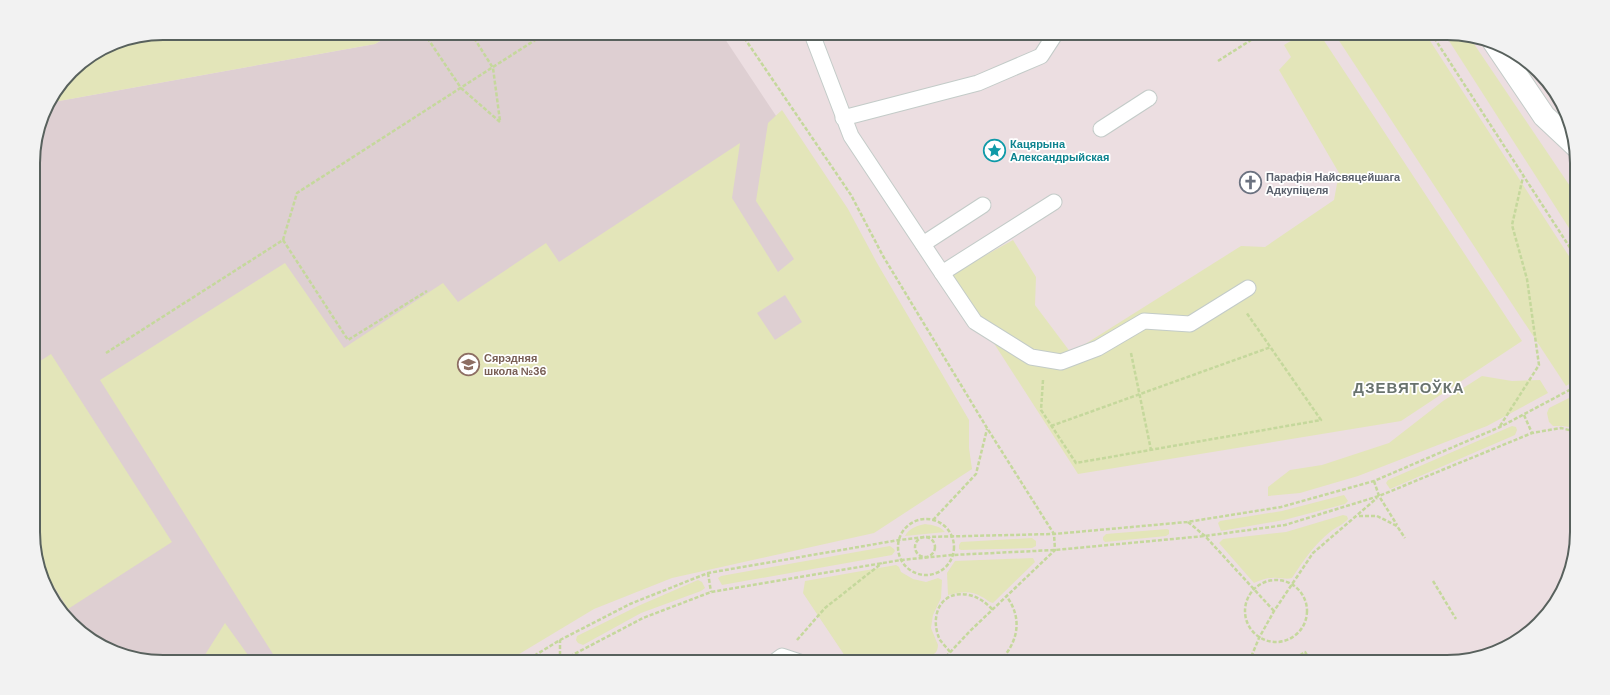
<svg xmlns="http://www.w3.org/2000/svg" width="1610" height="695" font-family="'DM Sans',sans-serif">
  <style>
    .education { fill: #decfd2 }
    .green { fill: #e3e5b9; fill-rule: evenodd }
    .lines { fill: none; stroke-linecap: round; stroke-linejoin: round }
    .service-casing { stroke: #c3cbc8; stroke-width: 17 }
    .tertiary-casing { stroke: #c3cbc8; stroke-width: 24 }
    .path { stroke: #c5d89c; stroke-width: 2.5; stroke-dasharray: 4 2; stroke-linecap: butt }
    .service { stroke: #fff; stroke-width: 15 }
    .tertiary { stroke: #fff; stroke-width: 22 }
    .labels { text-anchor: middle; dominant-baseline: central; stroke-width: 3.5; stroke-linejoin: round; paint-order: stroke }
    .culture-label { font-size: 11px; font-weight: bold; fill: #0d838f; stroke: #fff; text-anchor: start }
    .worship-label { font-size: 11px; font-weight: bold; fill: #5b616d; stroke: #fff; text-anchor: start }
    .education-label { font-size: 11px; font-weight: bold; fill: #785e54; stroke: #fff; text-anchor: start }
    .district-label { font-size: 15px; font-weight: bold; letter-spacing: 1px; fill: #69736e; stroke: #fff }
    .rim { fill: none; stroke: #58615d; stroke-width: 2 }
  </style>
  <rect width="100%" height="100%" fill="#ecdee1"/>
  <path class="education" d="M394 33H721L846 221 972 469 603 581 473 662H163L113 652 60 611 34 549 33 154 46 106 48 103 375 44Z"/>
  <g class="green">
    <path d="M186 33H394L375 44 48 103 77 65 109 45Z"/>
    <path d="M1304 33H1319L1522 341 1401 421 1078 474 950 275 1013 240 1036 277 1035 305 1071 353 1241 246 1265 247 1334 200 1339 173 1279 70 1291 57 1284 45Z"/>
    <path d="M1334 33H1425L1576 267 1577 369 1574 381 1566 386Z"/>
    <path d="M1444 33 1470 38 1576 195V239Z"/>
    <path d="M782 110 848 209 877 263 969 420V448L972 469 874 533 672 578 594 609 506 662H278L100 380 285 263 344 348 443 283 458 302 546 243 559 262 740 143 732 198 778 272 794 259 756 201 768 123ZM785 295 802 322 775 340 757 313Z"/>
    <path d="M51 354 172 542 68 609 41 566 34 549V365Z"/>
    <path d="M1482 376 1512 381 1540 380 1548 393 1487 426 1358 476 1300 493 1268 496V487L1290 470 1322 465 1389 443 1443 401Z"/>
    <path d="M1577 394V428L1562 426H1553L1549 422 1547 413 1549 408Z"/>
    <path d="M1512 426 1516 427 1517 430 1515 435 1390 489 1386 483 1388 480Z"/>
    <path d="M1344 495 1348 501 1345 504 1284 520 1221 531 1218 523 1220 521 1282 511Z"/>
    <path d="M1343 515 1347 516 1348 519C1343 525 1336 527 1330 532 1314 545 1303 561 1292 578 1286 580 1279 577 1272 578 1266 578 1260 580 1254 583L1219 543 1223 539 1286 532Z"/>
    <path d="M925 524C933 525 940 526 945 532L905 536C909 528 917 526 925 524Z"/>
    <path d="M1167 529 1169 530V534L1166 536 1105 542 1103 540V537L1106 534Z"/>
    <path d="M1032 538 1036 541V546L1032 548 961 550 959 549V545L961 542Z"/>
    <path d="M890 546 894 549 895 551 892 555 722 585 718 578 721 576Z"/>
    <path d="M1033 558 1035 562 993 603C988 602 987 599 982 597 971 590 960 592 948 595L947 573 955 561Z"/>
    <path d="M896 565 899 567 901 572 913 579 926 582 938 578 942 580 941 598 933 615 931 628 938 645C938 647 937 652 935 653 924 666 866 662 849 662L803 593 805 581Z"/>
    <path d="M698 580 702 582 705 588 701 591 641 613 583 645 578 643 576 640 577 636 638 606Z"/>
    <path d="M225 623 253 662H197L203 658Z"/>
  </g>
  <g class="lines">
    <defs>
      <g id="service">
        <path d="M812 34 851 136 942 273 1054 202"/>
        <path d="M843 118 978 83 1041 56 1056 33"/>
        <path d="M1101 129 1149 98"/>
        <path d="M923 244 983 205"/>
        <path d="M942 273 975 322 1031 357 1061 362 1098 348 1144 321 1190 324 1248 288"/>
        <path d="M774 662 782 656 800 662"/>
      </g>
      <path id="tertiary" d="M1494 42 1544 116 1576 146"/>
    </defs>
    <use href="#service" class="service-casing"/>
    <use href="#tertiary" class="tertiary-casing"/>
    <g class="path">
      <path d="M424 33 461 88 500 122"/>
      <path d="M471 33 493 68 500 121"/>
      <path d="M741 33 851 195 883 256 987 428 1054 534 1055 550 970 631 941 662"/>
      <path d="M1431 33 1576 257"/>
      <path d="M1218 61 1262 33"/>
      <path d="M283 240 348 340 427 291"/>
      <path d="M106 353 283 240 297 193 546 33"/>
      <path d="M1131 353 1151 450"/>
      <path d="M1043 380 1041 410 1076 463 1321 420 1246 312"/>
      <path d="M1524 415 1532 433"/>
      <path d="M1051 426 1271 347"/>
      <path d="M1500 426 1539 365 1527 279 1512 225 1523 177"/>
      <path d="M1374 481 1379 496 1397 525"/>
      <path d="M1359 516H1377L1397 526 1405 538"/>
      <circle cx="926" cy="547" r="28"/>
      <path d="M933 520 976 474 987 429"/>
      <path d="M1188 522 1205 536 1274 611"/>
      <circle cx="925" cy="547" r="10"/>
      <path d="M708 573 711 592"/>
      <circle cx="1276" cy="611" r="31"/>
      <path d="M1433 581 1456 619"/>
      <path d="M797 640 825 608 882 563"/>
      <path d="M950 652C947 648 943 644 940 640 929 617 940 589 969 595 979 597 986 603 993 610"/>
      <path d="M560 661V640"/>
      <path d="M524 662 560 640 630 604 708 573 899 540 925 537 1054 534 1187 522 1281 507 1374 481 1500 427 1577 386"/>
      <path d="M559 662 643 618 711 592 901 560 952 555 1055 550 1205 536 1285 525 1379 496 1532 433 1561 428 1577 432"/>
      <path d="M999 662C1018 643 1023 619 1007 597"/>
      <path d="M1249 662 1259 638 1274 611 1313 553 1377 498"/>
      <path d="M1290 662 1305 652 1311 662"/>
    </g>
    <use href="#service" class="service"/>
    <use href="#tertiary" class="tertiary"/>
  </g>
  <defs>
    <symbol id="sight-ring" viewBox="-11 -11 22 22"><circle r="9.5" fill="#fff" stroke="#0f9aa8" stroke-width="1.5"/><path d="M0-6L1.8-2.2L6-1.7L2.9 1.2L3.7 5.4L0 3.3L-3.7 5.4L-2.9 1.2L-6-1.7L-1.8-2.2Z" fill="#0f9aa8"/></symbol>
    <symbol id="church-ring" viewBox="-11 -11 22 22"><circle r="9.5" fill="#fff" stroke="#6b7280" stroke-width="1.5"/><path d="M-1.2-6h2.4v3.5h3.3v2.4h-3.3V6h-2.4V-.1h-3.3v-2.4h3.3Z" fill="#6b7280"/></symbol>
    <symbol id="school-ring" viewBox="-11 -11 22 22"><circle r="9.5" fill="#fff" stroke="#8d6e63" stroke-width="1.5"/><path d="M0-5L7-2L0 1L-7-2ZM-4 1L0 2.5L4 1V4Q0 6-4 4Z" fill="#8d6e63"/></symbol>
  </defs>
  <g fill-rule="evenodd">
    <use href="#sight-ring" x="982" y="138" width="25" height="25"/>
    <use href="#church-ring" x="1238" y="170" width="25" height="25"/>
    <use href="#school-ring" x="456" y="352" width="25" height="25"/>
  </g>
  <g class="labels">
    <g class="culture-label">
      <text x="1010" y="144">Кацярына<tspan x="1010" dy="13">Александрыйская</tspan></text>
    </g>
    <g class="worship-label">
      <text x="1266" y="177">Парафія Найсвяцейшага<tspan x="1266" dy="13">Адкупіцеля</tspan></text>
    </g>
    <g class="education-label">
      <text x="484" y="358">Сярэдняя<tspan x="484" dy="13">школа №36</tspan></text>
    </g>
    <g class="district-label">
      <text x="1409" y="388">ДЗЕВЯТОЎКА</text>
    </g>
  </g>
  <path d="M0 0H1610V695H0ZM163 40H1447A123 123 0 0 1 1570 163V532A123 123 0 0 1 1447 655H163A123 123 0 0 1 40 532V163A123 123 0 0 1 163 40Z" fill="#f2f2f2" fill-rule="evenodd"/>
  <path class="rim" d="M163 40H1447A123 123 0 0 1 1570 163V532A123 123 0 0 1 1447 655H163A123 123 0 0 1 40 532V163A123 123 0 0 1 163 40Z"/>
</svg>
